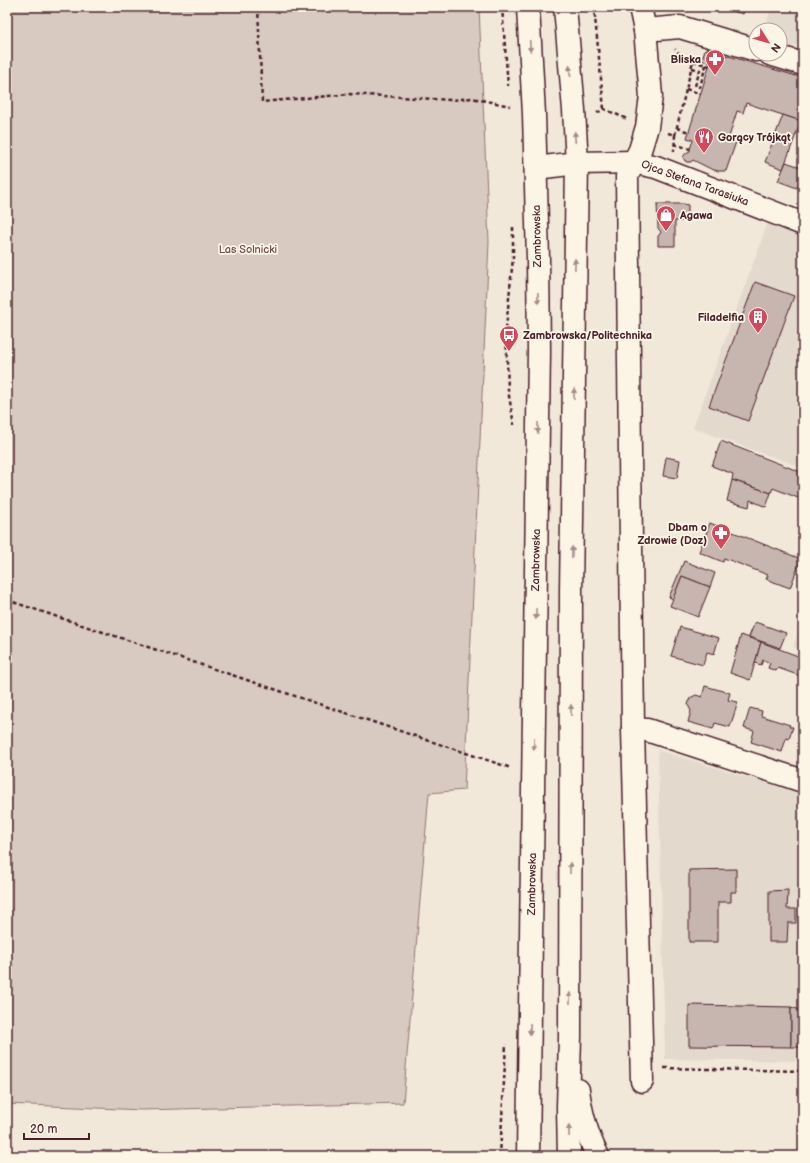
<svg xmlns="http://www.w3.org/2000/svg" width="810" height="1163" font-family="'Balsamiq Sans',sans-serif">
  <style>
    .built { fill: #e4d9cd }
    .green { fill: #d8cac0; stroke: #917476 }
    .building { fill: #c7b6af; stroke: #4a1f2b }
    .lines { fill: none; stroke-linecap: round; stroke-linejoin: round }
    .minor-casing { stroke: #4a1f2b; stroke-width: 25 }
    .major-casing { stroke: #4a1f2b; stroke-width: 25 }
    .path { stroke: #4a1f2b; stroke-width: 2.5; stroke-dasharray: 4 3; stroke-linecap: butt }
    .minor { stroke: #fcf5e5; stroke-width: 22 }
    .major { stroke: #fcf5e5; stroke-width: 22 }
    .oneway { fill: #a38a88 }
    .labels { text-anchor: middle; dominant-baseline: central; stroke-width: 3.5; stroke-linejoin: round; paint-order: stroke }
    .poi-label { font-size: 11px; font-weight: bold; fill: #4a1f2b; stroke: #fcf5e5; text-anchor: end }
    .street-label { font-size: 11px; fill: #4a1f2b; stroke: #fcf5e5 }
    .park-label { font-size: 11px; fill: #6e4a50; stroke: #fcf5e5 }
  </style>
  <rect width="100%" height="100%" fill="#f1e8da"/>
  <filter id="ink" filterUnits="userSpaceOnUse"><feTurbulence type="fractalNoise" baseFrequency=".025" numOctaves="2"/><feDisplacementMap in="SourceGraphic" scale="8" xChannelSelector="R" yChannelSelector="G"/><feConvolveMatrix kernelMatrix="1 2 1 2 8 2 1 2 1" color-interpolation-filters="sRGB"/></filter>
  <g filter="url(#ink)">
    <g class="built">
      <path d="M771 7H803V41L802 43 791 47 780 44V30H765Z"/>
      <path d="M768 222 803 235V468L693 428Z"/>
      <path d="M803 618V650L793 647Z"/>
      <path d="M658 750 803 794V1061L665 1059Z"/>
    </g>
    <path class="green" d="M7 7H479L489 242 464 790 429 793 403 1103 142 1110 7 1104Z"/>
    <g class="building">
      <path d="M720 7H745L743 14Z"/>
      <path d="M705 49 803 78V117L801 121 746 103 743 113 737 111 729 137 737 139 726 171H718L711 169 693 160 691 162H687L685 161 683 157 686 153 690 151V149L693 140 687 138 710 63 702 60Z"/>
      <path d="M783 115 801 121 783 169 765 162Z"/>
      <path d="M786 162 803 168V173L797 188 778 181Z"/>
      <path d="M657 204H684L688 205V221H675V246H658V236L660 234 661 232 658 228Z"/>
      <path d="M755 282 794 296 748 421 709 406Z"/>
      <path d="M721 441 803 473V500L773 488 771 493 732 480 733 474 712 466Z"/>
      <path d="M666 457 680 460 677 478 663 476Z"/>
      <path d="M732 480 771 493 766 507 750 500 749 507 727 501Z"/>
      <path d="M710 523 801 559 790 588 766 579 768 575 724 558 723 562 699 552Z"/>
      <path d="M684 561 715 573 710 587 682 576 673 599 669 597Z"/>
      <path d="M682 576 710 587 698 617 670 606Z"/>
      <path d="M755 622 786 633 780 648 749 637Z"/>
      <path d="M680 627 719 638 714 654 707 652 703 665 671 656Z"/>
      <path d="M741 635 761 642 750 680 730 673Z"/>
      <path d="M761 642 803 658V677L778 668 776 671 768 668 770 663 763 660 761 665 755 663Z"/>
      <path d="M705 686 730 693 728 700 738 702 730 727 715 723 713 729 688 722 691 711 688 705 690 698 696 695 702 697Z"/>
      <path d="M750 708 762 711 761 716 790 725 789 727H793L789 739 786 738 782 752 751 742 754 731 744 728Z"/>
      <path d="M736 869V892H731V902H718V942H689V870Z"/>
      <path d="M788 890 787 909H796V923H788L787 942H769V891Z"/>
      <path d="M689 1005 791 1007V1047L689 1046Z"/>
      <path d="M791 1007 803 1011V1047H791Z"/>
    </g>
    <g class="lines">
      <defs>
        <g id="minor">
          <path d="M640 7 645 30 651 96 647 127 640 150 627 176 633 729 642 1081"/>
          <path d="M645 30 680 27 756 50"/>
          <path d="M770 54 803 64"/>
          <path d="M536 168 577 163 634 162 656 167 803 224"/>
          <path d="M633 729 647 730 803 781"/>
        </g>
        <g id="major">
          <path d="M528 7 534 114 538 259 539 351 528 1156"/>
          <path d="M565 7 574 110 577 163 571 591 570 1037 568 1107 569 1156"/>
          <path d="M578 1090C581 1112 587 1136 598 1156"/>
        </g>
      </defs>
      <use href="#minor" class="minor-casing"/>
      <use href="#major" class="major-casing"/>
      <g class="path">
        <path d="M258 7 262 102 350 94 451 100 472 98 510 106"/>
        <path d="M502 7 508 86"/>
        <path d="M594 7 604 109"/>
        <path d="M693 61 709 66"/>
        <path d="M692 68 700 70 695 86 700 87 706 65"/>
        <path d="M686 89 701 94"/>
        <path d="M597 113 604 109 627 119"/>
        <path d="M677 128 689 132"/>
        <path d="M668 133 675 135 674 151"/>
        <path d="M675 135 693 61 683 58 675 49"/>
        <path d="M674 144 690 149"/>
        <path d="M513 227V258L506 328 508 390 514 425"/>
        <path d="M7 600 511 768"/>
        <path d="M664 1068 803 1071"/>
        <path d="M500 1156 506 1044"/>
      </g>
      <use href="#minor" class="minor"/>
      <use href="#major" class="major"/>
    </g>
    <defs><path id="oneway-solid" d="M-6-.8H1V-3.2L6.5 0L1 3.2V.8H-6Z"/></defs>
    <g class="oneway">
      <use href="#oneway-solid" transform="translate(530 46) rotate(87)"/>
      <use href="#oneway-solid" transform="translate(570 71) rotate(-95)"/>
      <use href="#oneway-solid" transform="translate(575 137) rotate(-93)"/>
      <use href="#oneway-solid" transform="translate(575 264) rotate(-89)"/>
      <use href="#oneway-solid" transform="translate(538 298) rotate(89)"/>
      <use href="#oneway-solid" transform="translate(574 394) rotate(-89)"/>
      <use href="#oneway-solid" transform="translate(538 428) rotate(91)"/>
      <use href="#oneway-solid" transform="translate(572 552) rotate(-89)"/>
      <use href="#oneway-solid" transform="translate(536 614) rotate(91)"/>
      <use href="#oneway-solid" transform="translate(571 710) rotate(-90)"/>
      <use href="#oneway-solid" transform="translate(534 744) rotate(91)"/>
      <use href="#oneway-solid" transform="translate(570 868) rotate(-90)"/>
      <use href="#oneway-solid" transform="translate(570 998) rotate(-90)"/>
      <use href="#oneway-solid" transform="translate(530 1029) rotate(91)"/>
      <use href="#oneway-solid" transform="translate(569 1131) rotate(-91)"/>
    </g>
  </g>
  <defs>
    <symbol id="pharmacy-pin" viewBox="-11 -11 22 30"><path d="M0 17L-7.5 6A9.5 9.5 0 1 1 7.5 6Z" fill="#d1495b" stroke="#fcf5e5"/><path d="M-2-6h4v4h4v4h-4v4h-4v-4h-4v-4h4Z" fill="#fff"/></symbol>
    <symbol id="restaurant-pin" viewBox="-11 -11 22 30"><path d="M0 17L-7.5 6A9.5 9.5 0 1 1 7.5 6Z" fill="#d1495b" stroke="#fcf5e5"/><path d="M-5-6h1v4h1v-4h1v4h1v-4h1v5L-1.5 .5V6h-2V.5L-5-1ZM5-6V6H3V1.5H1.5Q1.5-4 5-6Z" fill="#fff"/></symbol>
    <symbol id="shop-pin" viewBox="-11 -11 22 30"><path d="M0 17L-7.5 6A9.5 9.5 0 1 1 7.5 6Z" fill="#d1495b" stroke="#fcf5e5"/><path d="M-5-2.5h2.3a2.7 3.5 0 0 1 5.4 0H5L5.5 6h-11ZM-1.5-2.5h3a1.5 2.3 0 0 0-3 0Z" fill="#fff"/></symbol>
    <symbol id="building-pin" viewBox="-11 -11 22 30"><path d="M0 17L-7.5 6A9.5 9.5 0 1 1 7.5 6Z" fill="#d1495b" stroke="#fcf5e5"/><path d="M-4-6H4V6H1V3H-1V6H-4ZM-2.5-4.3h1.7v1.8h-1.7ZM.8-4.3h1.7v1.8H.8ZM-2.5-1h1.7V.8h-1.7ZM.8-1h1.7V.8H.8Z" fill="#fff"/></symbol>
    <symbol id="bus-pin" viewBox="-11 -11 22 30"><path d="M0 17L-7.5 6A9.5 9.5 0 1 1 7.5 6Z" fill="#d1495b" stroke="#fcf5e5"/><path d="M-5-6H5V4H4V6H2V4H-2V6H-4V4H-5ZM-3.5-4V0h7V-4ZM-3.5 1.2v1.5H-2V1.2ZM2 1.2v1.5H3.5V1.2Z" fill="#fff"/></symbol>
  </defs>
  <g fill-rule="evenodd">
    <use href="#pharmacy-pin" x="704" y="48" width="22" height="30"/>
    <use href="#restaurant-pin" x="693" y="126" width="22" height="30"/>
    <use href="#shop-pin" x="655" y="204" width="22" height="30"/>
    <use href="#building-pin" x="747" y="306" width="22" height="30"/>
    <use href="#bus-pin" x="498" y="324" width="22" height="30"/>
    <use href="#pharmacy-pin" x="710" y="522" width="22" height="30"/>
  </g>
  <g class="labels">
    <g class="poi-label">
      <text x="701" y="59">Bliska</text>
      <text x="718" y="137" text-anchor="start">Gorący Trójkąt</text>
      <text x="680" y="215" text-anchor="start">Agawa</text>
      <text x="744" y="317">Filadelfia</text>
      <text x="523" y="335" text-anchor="start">Zambrowska/Politechnika</text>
      <text x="707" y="527">Dbam o<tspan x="707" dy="13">Zdrowie (Doz)</tspan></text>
    </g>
    <g class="street-label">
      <text transform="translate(695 183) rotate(20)">Ojca Stefana Tarasiuka</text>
      <text transform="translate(537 236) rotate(-91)">Zambrowska</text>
      <text transform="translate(536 560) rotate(-89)">Zambrowska</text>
      <text transform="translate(532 884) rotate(-89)">Zambrowska</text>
    </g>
    <g class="park-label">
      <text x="248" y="249">Las Solnicki</text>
    </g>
  </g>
  <rect width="810" height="1163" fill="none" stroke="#fcf5e5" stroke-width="24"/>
  <rect x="12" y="12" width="786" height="1139" fill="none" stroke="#4a1f2b" stroke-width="1.5" filter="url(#ink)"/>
  <g transform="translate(768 42) rotate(127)"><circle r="19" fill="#fcf5e5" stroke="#b59f9b"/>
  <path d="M0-3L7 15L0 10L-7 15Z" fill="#d1495b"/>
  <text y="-6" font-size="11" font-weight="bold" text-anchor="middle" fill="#4a1f2b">N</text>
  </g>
  <path d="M24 1133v6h65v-6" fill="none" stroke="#4a1f2b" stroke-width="2"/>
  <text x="30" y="1133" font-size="12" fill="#4a1f2b" stroke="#fcf5e5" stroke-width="3" paint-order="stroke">20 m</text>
</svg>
